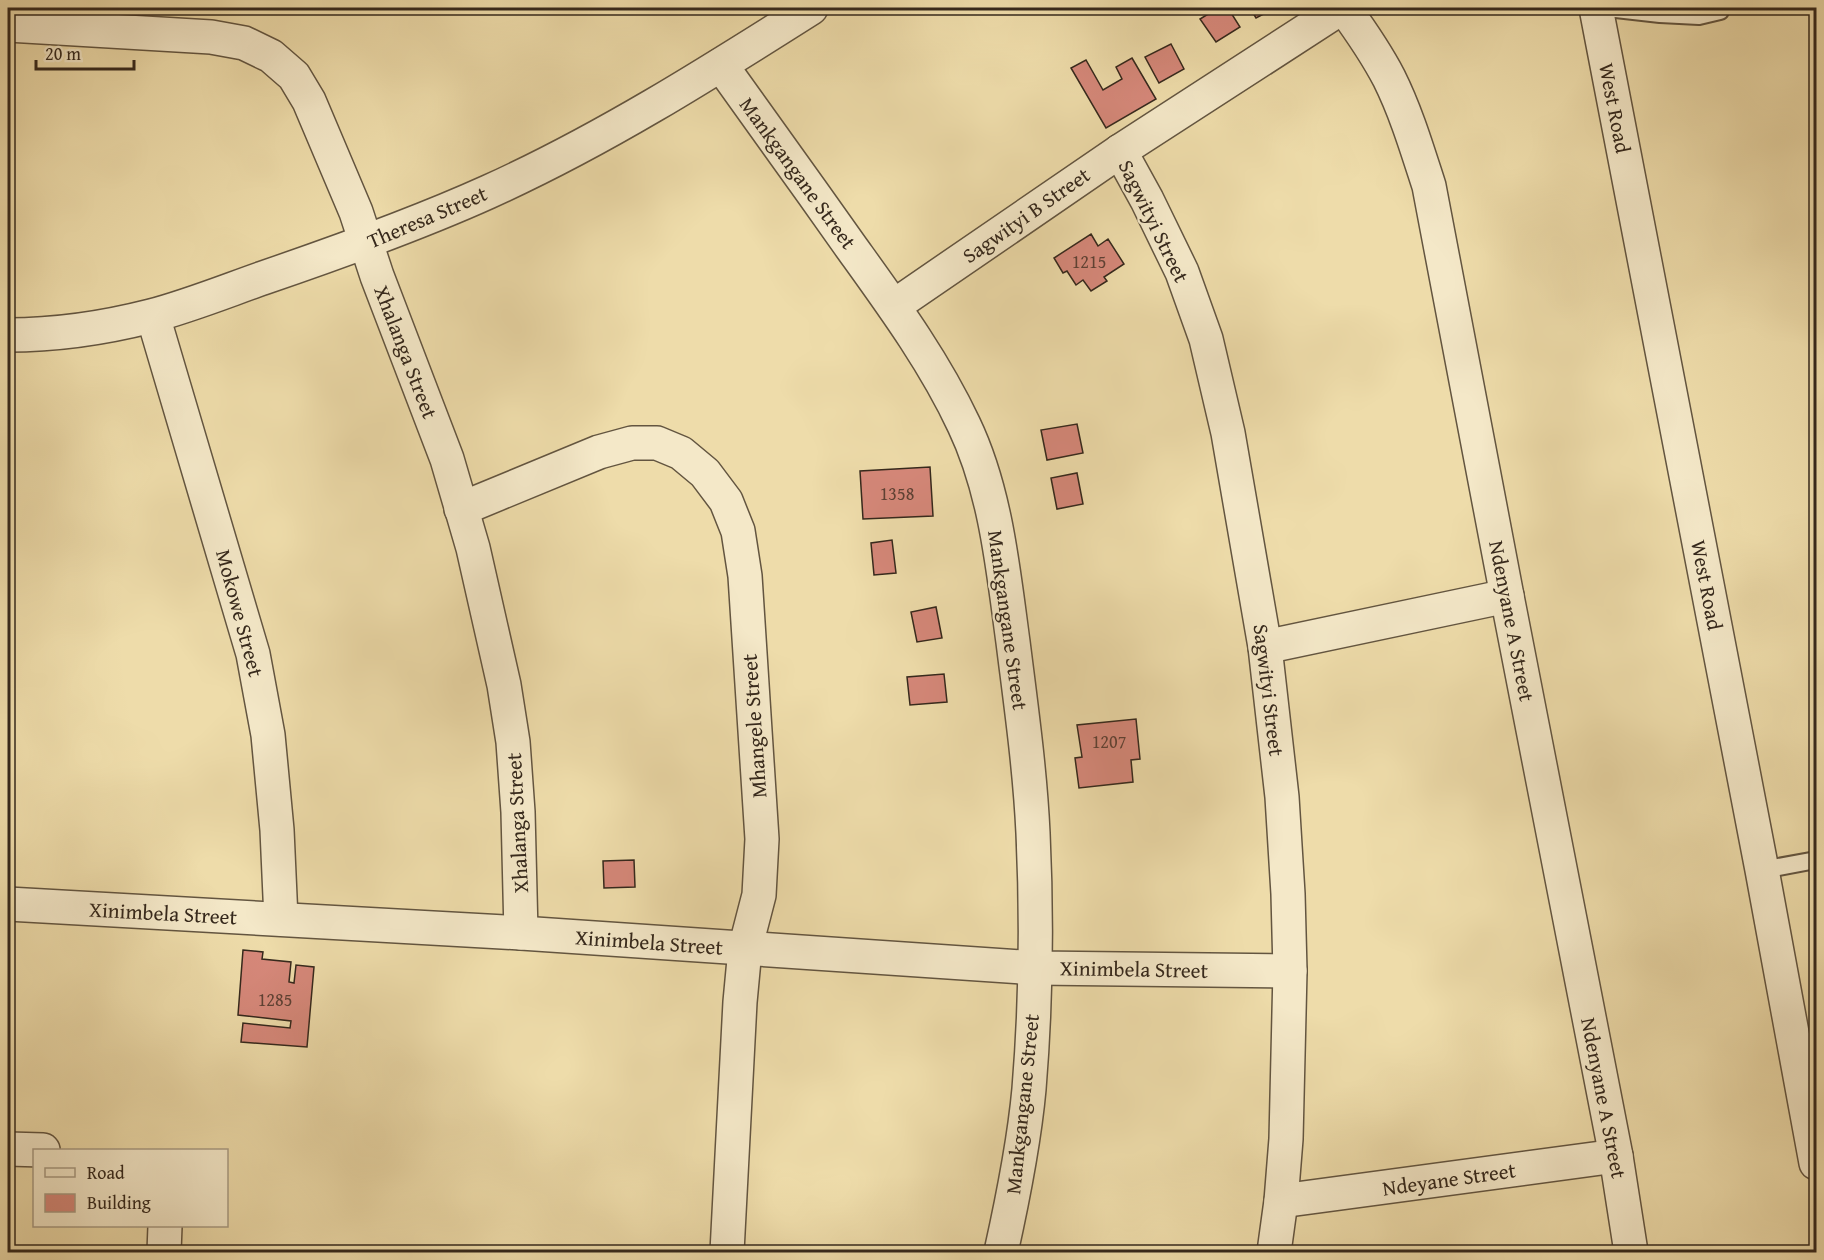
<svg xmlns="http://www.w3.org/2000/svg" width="1824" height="1260" font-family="'Gentium Book Plus',serif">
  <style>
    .building { fill: #d6887a; stroke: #35281c; stroke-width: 1.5 }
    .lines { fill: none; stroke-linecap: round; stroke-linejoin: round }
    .lane-casing { stroke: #635540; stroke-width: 20 }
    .street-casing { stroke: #635540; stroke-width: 36 }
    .lane { stroke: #f4e8c8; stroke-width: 16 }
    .street { stroke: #f4e8c8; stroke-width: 33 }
    .labels { text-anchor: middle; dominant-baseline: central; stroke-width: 4.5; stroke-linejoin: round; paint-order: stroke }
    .number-label { font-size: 18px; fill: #5d4034 }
    .street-label { font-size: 21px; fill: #35281c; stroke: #f4e8c8 }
  </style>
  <rect width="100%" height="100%" fill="#eedcaa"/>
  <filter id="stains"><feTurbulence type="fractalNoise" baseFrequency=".00333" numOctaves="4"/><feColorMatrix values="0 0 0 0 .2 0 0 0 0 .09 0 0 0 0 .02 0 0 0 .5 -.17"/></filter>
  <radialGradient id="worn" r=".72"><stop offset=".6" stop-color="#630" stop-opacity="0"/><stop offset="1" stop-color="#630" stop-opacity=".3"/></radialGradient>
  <g class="building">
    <path d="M1218 8H1228L1240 27 1216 42 1200 19Z"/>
    <path d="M1250 8H1275L1256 18Z"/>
    <path d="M1171 44 1184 69 1159 83 1145 57Z"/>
    <path d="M1132 58 1156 99 1106 128 1071 68 1086 60 1103 90 1122 79 1116 67Z"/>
    <path d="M1091 234 1098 246 1108 239 1124 264 1104 277 1107 281 1091 291 1083 280 1076 285 1067 271 1063 273 1054 258Z"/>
    <path d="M1077 424 1083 453 1047 460 1041 430Z"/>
    <path d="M930 467 933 516 863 519 860 471Z"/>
    <path d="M1077 473 1083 504 1057 509 1051 478Z"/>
    <path d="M892 540 896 573 874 575 871 543Z"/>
    <path d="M936 607 942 638 917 642 911 612Z"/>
    <path d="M944 674 947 702 910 705 907 677Z"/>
    <path d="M1136 719 1140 759 1131 760 1133 782 1079 788 1075 758 1082 757 1077 725Z"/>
    <path d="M634 860 635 887 604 888 603 861Z"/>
    <path d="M243 950 263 952 262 959 291 962 289 982 294 983 296 965 314 967 307 1047 241 1042 243 1023 290 1028 291 1021 238 1015Z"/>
  </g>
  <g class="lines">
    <defs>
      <g id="lane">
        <path d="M1607 8 1660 14 1699 16 1720 11 1721 8"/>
        <path d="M1762 870 1816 860"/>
      </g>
      <g id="street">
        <path d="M1344 8C1360 30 1376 53 1389 78 1406 112 1417 149 1429 186L1507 596 1616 1156 1631 1252"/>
        <path d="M1596 8 1762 870 1816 1163"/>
        <path d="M8 25 211 37 244 43 271 56 294 76 309 101 356 212 377 276 447 459 473 548 504 685 513 742 518 812 521 933"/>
        <path d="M721 65C764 125 808 186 851 247 892 304 934 361 964 425 996 492 1003 569 1013 642 1021 706 1030 769 1033 833 1037 918 1036 1004 1029 1089 1024 1144 1013 1198 1001 1252"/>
        <path d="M1120 151 1147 200 1182 272 1206 339 1228 433 1265 647 1282 797 1288 894 1290 971 1286 1139 1281 1201 1274 1252"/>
        <path d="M894 306 1120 151 1341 8"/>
        <path d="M153 316 253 654 268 735 277 830 281 919"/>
        <path d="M8 335C56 335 104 328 151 316 189 306 226 291 263 278 339 252 415 225 488 192 601 141 707 74 811 8"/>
        <path d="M461 509 599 452 632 443H657L681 453 705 473 726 501 738 531 745 576 762 839 759 895 745 949 740 1002 727 1252"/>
        <path d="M1265 647 1507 596"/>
        <path d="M8 904 521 933 1036 968 1290 971"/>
        <path d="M8 1149 43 1150"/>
        <path d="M1281 1201 1616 1156"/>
        <path d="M164 1252 165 1226"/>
      </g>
    </defs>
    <use href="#lane" class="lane-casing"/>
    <use href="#street" class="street-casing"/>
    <use href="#lane" class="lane"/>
    <use href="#street" class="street"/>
  </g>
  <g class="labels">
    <g class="number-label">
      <text x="1089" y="261">1215</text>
      <text x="897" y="493">1358</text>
      <text x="1109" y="741">1207</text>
      <text x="275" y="999">1285</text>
    </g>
    <g class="street-label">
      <text transform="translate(1615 108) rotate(79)">West Road</text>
      <text transform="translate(798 173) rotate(54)">Mankgangane Street</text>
      <text transform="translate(1026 215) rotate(-35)">Sagwityi B Street</text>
      <text transform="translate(427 217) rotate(-23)">Theresa Street</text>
      <text transform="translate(1154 221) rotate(64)">Sagwityi Street</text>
      <text transform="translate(406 352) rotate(69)">Xhalanga Street</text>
      <text transform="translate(1707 585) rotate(79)">West Road</text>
      <text transform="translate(240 613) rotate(75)">Mokowe Street</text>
      <text transform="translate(1008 620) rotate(82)">Mankgangane Street</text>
      <text transform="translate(1512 621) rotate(79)">Ndenyane A Street</text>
      <text transform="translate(1269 690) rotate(83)">Sagwityi Street</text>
      <text transform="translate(754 726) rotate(-94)">Mhangele Street</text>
      <text transform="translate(517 823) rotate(-93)">Xhalanga Street</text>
      <text transform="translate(163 913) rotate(3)">Xinimbela Street</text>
      <text transform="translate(649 942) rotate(4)">Xinimbela Street</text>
      <text transform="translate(1134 969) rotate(1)">Xinimbela Street</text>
      <text transform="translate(1604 1098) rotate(79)">Ndenyane A Street</text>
      <text transform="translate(1022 1104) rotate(-84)">Mankgangane Street</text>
      <text transform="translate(1449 1179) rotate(-8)">Ndeyane Street</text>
    </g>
  </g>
  <rect width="1824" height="1260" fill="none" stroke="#eedcaa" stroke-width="30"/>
  <rect x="9" y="9" width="1806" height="1242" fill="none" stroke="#35281c" stroke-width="3"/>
  <rect x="15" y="15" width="1794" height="1230" fill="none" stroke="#35281c" stroke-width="1.5"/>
  <rect x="33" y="1149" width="195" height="78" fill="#f4e8c8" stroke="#a89b83" stroke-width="1.5"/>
  <rect x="45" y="1168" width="30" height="9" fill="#f4e8c8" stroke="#a89b83" stroke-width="1.5"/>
  <text x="87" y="1179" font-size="18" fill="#35281c">Road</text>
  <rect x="45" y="1194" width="30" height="18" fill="#d6887a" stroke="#a89b83" stroke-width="1.5"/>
  <text x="87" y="1209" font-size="18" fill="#35281c">Building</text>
  <path d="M36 60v9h98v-9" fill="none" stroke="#35281c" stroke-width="3"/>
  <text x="45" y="60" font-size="18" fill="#35281c" stroke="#f4e8c8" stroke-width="4.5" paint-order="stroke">20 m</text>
  <rect width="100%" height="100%" filter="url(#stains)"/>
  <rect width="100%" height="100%" fill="url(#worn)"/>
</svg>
